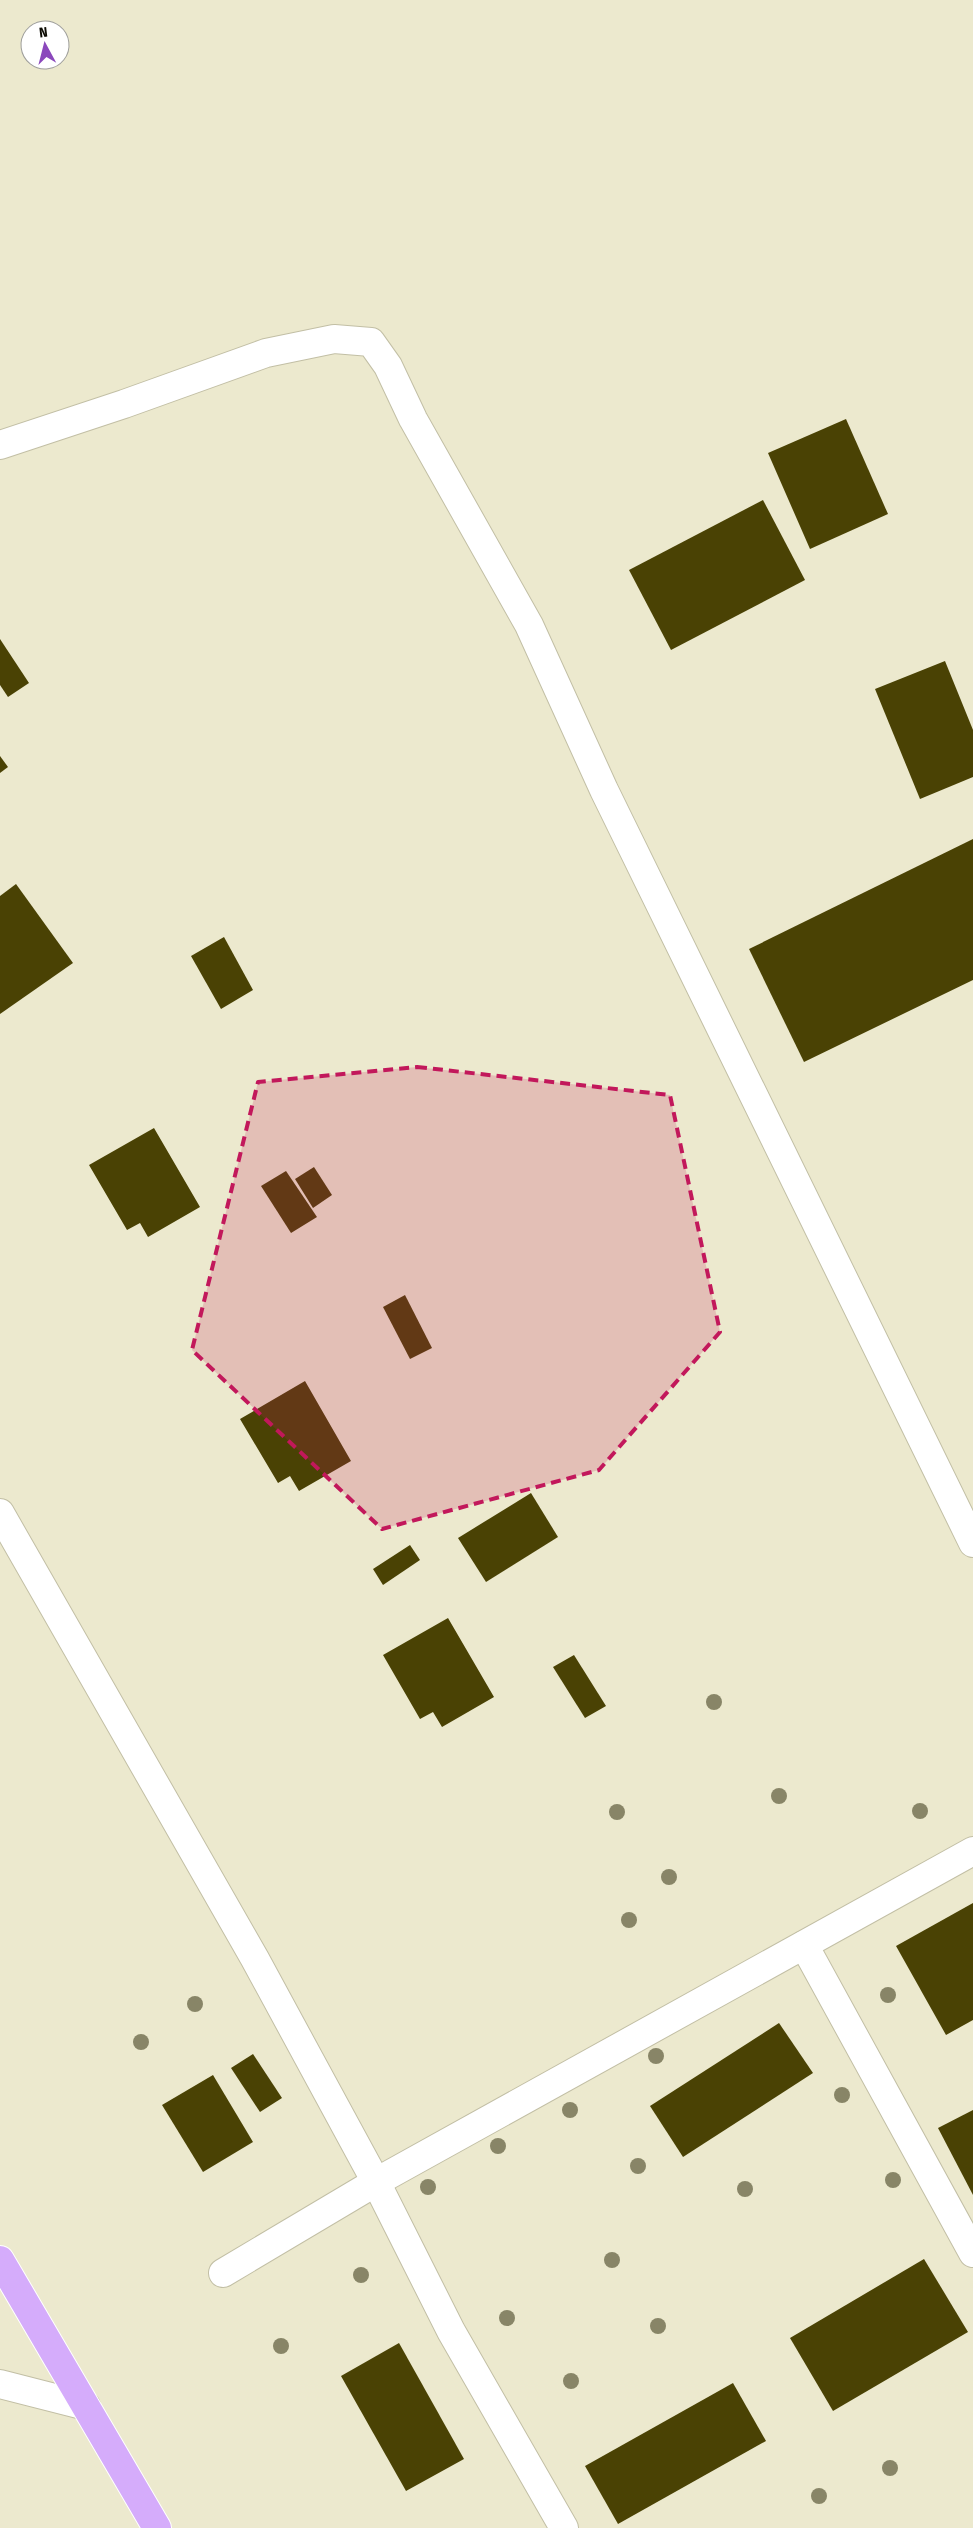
<svg xmlns="http://www.w3.org/2000/svg" width="973" height="2528" font-family="'Fira Sans Condensed',sans-serif">
  <style>
    .building { fill: #4a4204 }
    .lines { fill: none; stroke-linecap: round; stroke-linejoin: round }
    .minor-casing { stroke: #c2bfa5; stroke-width: 30 }
    .highway-casing { stroke: #fff; stroke-width: 30 }
    .minor { stroke: #fff; stroke-width: 28 }
    .highway { stroke: #d5acfb; stroke-width: 28 }
    .tree { fill: #888567 }
    .marked { fill: #c2185b; fill-opacity: 0.2; stroke: #c2185b; stroke-width: 4; stroke-dasharray: 10 6; stroke-linejoin: round }
  </style>
  <rect width="100%" height="100%" fill="#ece9ce"/>
  <g class="building">
    <path d="M846 419 888 514 810 549 768 453Z"/>
    <path d="M763 500 805 580 671 650 629 570Z"/>
    <path d="M0 639 29 683 8 697 0 685Z"/>
    <path d="M945 661 973 730V777L920 799 875 689Z"/>
    <path d="M0 756 8 767 0 773Z"/>
    <path d="M973 839V980L804 1062 749 949Z"/>
    <path d="M16 884 73 963 0 1014V896Z"/>
    <path d="M224 937 253 990 221 1009 191 956Z"/>
    <path d="M154 1128 200 1207 148 1237 140 1223 127 1230 89 1165Z"/>
    <path d="M314 1167 332 1195 313 1208 295 1179Z"/>
    <path d="M286 1171 317 1217 291 1233 261 1186Z"/>
    <path d="M405 1295 432 1348 410 1359 383 1307Z"/>
    <path d="M305 1381 351 1461 299 1491 290 1476 278 1483 240 1419Z"/>
    <path d="M531 1493 558 1537 486 1582 458 1538Z"/>
    <path d="M410 1545 420 1560 383 1585 373 1569Z"/>
    <path d="M448 1618 494 1697 442 1727 433 1712 420 1719 383 1655Z"/>
    <path d="M574 1655 606 1706 585 1718 553 1667Z"/>
    <path d="M973 1903V2020L946 2035 896 1946Z"/>
    <path d="M779 2023 813 2073 683 2157 650 2106Z"/>
    <path d="M253 2054 282 2098 260 2112 231 2068Z"/>
    <path d="M213 2075 253 2142 203 2172 162 2105Z"/>
    <path d="M973 2110V2195L938 2128Z"/>
    <path d="M924 2259 968 2332 833 2411 790 2338Z"/>
    <path d="M399 2343 464 2459 406 2491 341 2376Z"/>
    <path d="M733 2383 766 2441 618 2524 585 2466Z"/>
  </g>
  <g class="lines">
    <defs>
      <g id="minor">
        <path d="M0 445 124 404 266 353 334 339 371 342 388 366 413 419 529 625 604 790 973 1543"/>
        <path d="M0 1513 255 1959 376 2182 451 2331 564 2528"/>
        <path d="M804 1945 973 2253"/>
        <path d="M223 2273 376 2182 973 1851"/>
        <path d="M0 2384 86 2406"/>
      </g>
      <path id="highway" d="M0 2260 157 2528"/>
    </defs>
    <use href="#minor" class="minor-casing"/>
    <use href="#highway" class="highway-casing"/>
    <use href="#minor" class="minor"/>
    <use href="#highway" class="highway"/>
  </g>
  <g class="tree">
    <circle cx="714" cy="1702" r="8"/>
    <circle cx="779" cy="1796" r="8"/>
    <circle cx="920" cy="1811" r="8"/>
    <circle cx="617" cy="1812" r="8"/>
    <circle cx="669" cy="1877" r="8"/>
    <circle cx="629" cy="1920" r="8"/>
    <circle cx="888" cy="1995" r="8"/>
    <circle cx="195" cy="2004" r="8"/>
    <circle cx="141" cy="2042" r="8"/>
    <circle cx="656" cy="2056" r="8"/>
    <circle cx="842" cy="2095" r="8"/>
    <circle cx="570" cy="2110" r="8"/>
    <circle cx="498" cy="2146" r="8"/>
    <circle cx="638" cy="2166" r="8"/>
    <circle cx="893" cy="2180" r="8"/>
    <circle cx="428" cy="2187" r="8"/>
    <circle cx="745" cy="2189" r="8"/>
    <circle cx="612" cy="2260" r="8"/>
    <circle cx="361" cy="2275" r="8"/>
    <circle cx="507" cy="2318" r="8"/>
    <circle cx="658" cy="2326" r="8"/>
    <circle cx="281" cy="2346" r="8"/>
    <circle cx="571" cy="2381" r="8"/>
    <circle cx="890" cy="2468" r="8"/>
    <circle cx="819" cy="2496" r="8"/>
  </g>
  <path class="marked" d="M417 1067 670 1095 720 1332 599 1470 382 1529 192 1350 258 1082Z"/>
  <g transform="translate(45 45) rotate(353)"><circle r="24" fill="#ffffff" stroke="#9e9e9b"/>
  <path d="M0-4L9 19L0 12L-9 19Z" fill="#8b48bc"/>
  <text y="-8" font-size="14" font-weight="bold" text-anchor="middle" fill="#0d0c04">N</text>
  </g>
</svg>
